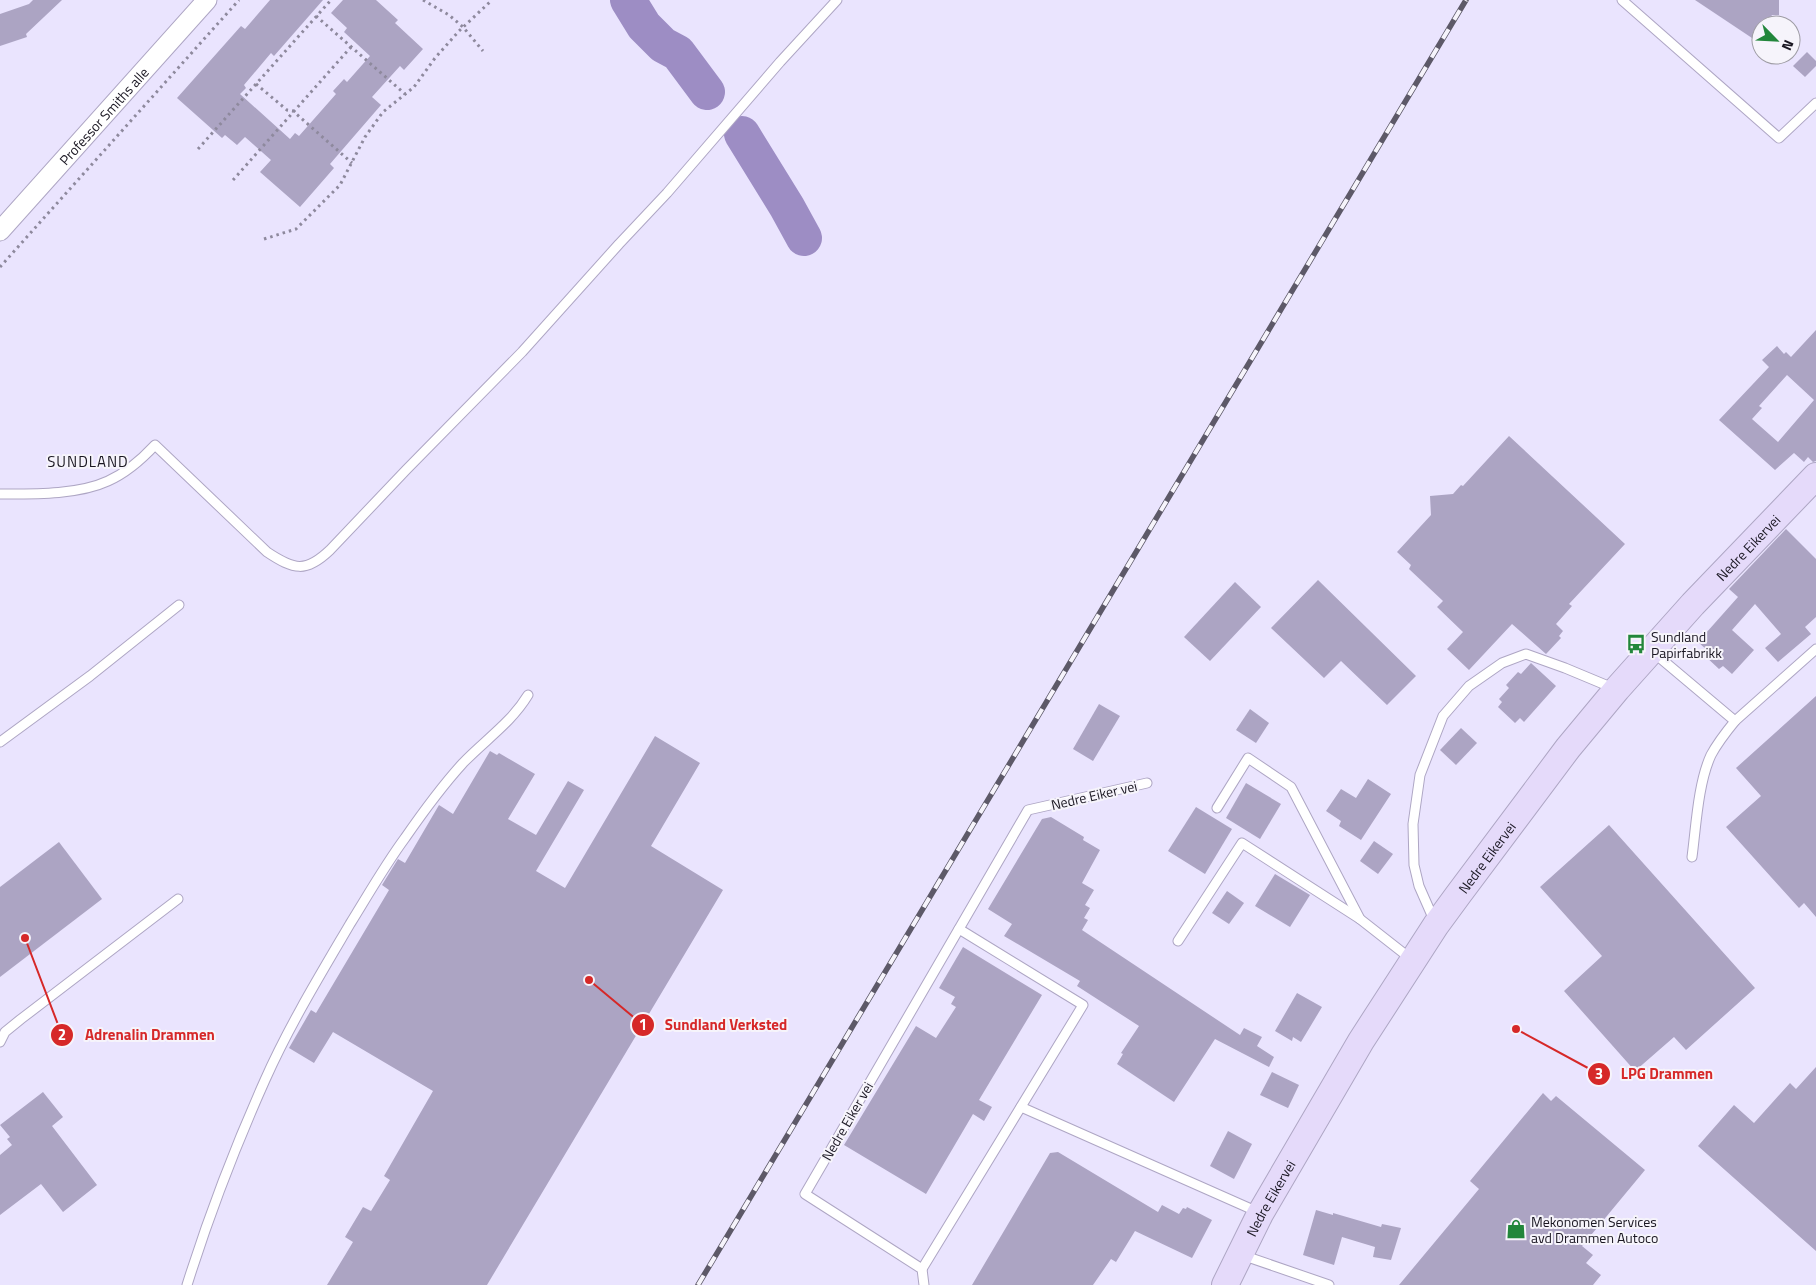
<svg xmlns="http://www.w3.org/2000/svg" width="1816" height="1285" font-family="'Titillium Web',sans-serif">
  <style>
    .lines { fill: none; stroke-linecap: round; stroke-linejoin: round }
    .river { stroke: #9d8dc4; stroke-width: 36 }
    .building { fill: #aca4c3; fill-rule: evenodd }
    .lane-casing { stroke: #aea6c4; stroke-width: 11 }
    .street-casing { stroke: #aea6c4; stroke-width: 21 }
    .secondary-casing { stroke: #aea6c4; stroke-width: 28 }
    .path { stroke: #8e899d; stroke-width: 3; stroke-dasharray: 2.5 4; stroke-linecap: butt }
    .lane { stroke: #fff; stroke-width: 9 }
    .street { stroke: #fff; stroke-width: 19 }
    .secondary { stroke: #e5dafa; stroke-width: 26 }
    .rail-casing { stroke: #5d5968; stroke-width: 5.5 }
    .rail { stroke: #f6f4fb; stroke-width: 4; stroke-dasharray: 11; stroke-linecap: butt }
    .labels { text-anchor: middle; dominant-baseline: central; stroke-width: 4; stroke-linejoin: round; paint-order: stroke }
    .street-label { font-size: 14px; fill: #1a1722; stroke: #f6f4fb }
    .poi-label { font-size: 14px; fill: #1a1722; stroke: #f6f4fb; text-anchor: start }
    .neighbourhood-label { font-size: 15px; letter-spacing: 1px; fill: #1a1722; stroke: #f6f4fb }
    .leader { fill: none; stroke: #d62828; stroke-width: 2 }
    .callout-dot { fill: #d62828; stroke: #f6f4fb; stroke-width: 2 }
    .mark-label { font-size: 15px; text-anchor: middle; font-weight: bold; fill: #fff }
    .callout-label { font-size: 15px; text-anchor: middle; font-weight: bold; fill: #d62828; stroke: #f6f4fb; stroke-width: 4; stroke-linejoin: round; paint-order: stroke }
  </style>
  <rect width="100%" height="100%" fill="#eae4fe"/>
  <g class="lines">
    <g class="river">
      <path d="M628 0 644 26 663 45 678 53 707 92"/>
      <path d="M742 134 787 207 804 238"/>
    </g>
  </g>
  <g class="building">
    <path d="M33 0H62L26 34 27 37 0 46V14L29 4Z"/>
    <path d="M270 0H323L274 56 271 53 244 85 246 88 240 94 290 139 295 133 299 136 336 94 333 91 344 79 347 82 370 56 344 32 347 28 331 13 343 0H376L398 20 395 23 423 49 404 70 400 66 372 97 381 105 330 164 334 168 300 207 260 172 271 160 245 137 237 145 225 135 222 138 177 98 241 26 245 29Z"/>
    <path d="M1695 0H1779V15H1772L1766 25H1761V32L1755 40Z"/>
    <path d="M1807 52 1816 61V66L1805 77 1793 66Z"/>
    <path d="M1816 330V461L1813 462 1808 457 1804 462 1794 453 1775 470 1719 420 1769 367 1762 360 1777 346 1784 354 1786 352 1791 357ZM1787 375 1814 400 1778 442 1752 419 1762 408 1759 406Z"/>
    <path d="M1509 436 1625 544 1569 604 1572 606 1556 624 1563 631 1559 636 1561 638 1546 654 1512 624 1469 670 1447 649 1463 632 1437 607 1443 601 1409 569 1411 565 1397 552 1431 515 1430 496 1453 494 1461 485 1463 486Z"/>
    <path d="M1786 529 1816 559V617L1805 627 1811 634 1778 662 1765 648 1781 634 1755 604 1732 630 1754 650 1732 674 1723 666 1719 669 1704 655 1708 651 1698 642 1738 597 1729 589Z"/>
    <path d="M1318 580 1416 676 1387 705 1341 661 1324 678 1271 628Z"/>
    <path d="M1235 582 1261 607 1210 661 1184 637Z"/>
    <path d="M1531 663 1556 686 1524 722 1520 718 1515 723 1498 707 1502 702 1499 699 1509 688 1506 685 1518 672 1521 674Z"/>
    <path d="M1816 696V917L1804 903 1799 908 1726 827 1761 796 1736 768Z"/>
    <path d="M1099 704 1120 716 1093 761 1073 749Z"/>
    <path d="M1250 709 1269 723 1256 743 1236 730Z"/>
    <path d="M1461 728 1477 743 1456 765 1440 750Z"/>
    <path d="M655 736 700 763 651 846 723 890 487 1285H327L353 1242 345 1237 363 1207 371 1211 390 1180 384 1176 433 1091 333 1032 314 1063 289 1048 311 1010 316 1013 389 890 382 885 398 859 405 863 439 805 453 814 490 751 497 755 499 753 535 774 508 819 536 835 568 781 584 790 536 871 565 888Z"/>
    <path d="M1368 779 1391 794 1361 840 1339 826 1341 821 1326 811 1341 789 1356 798Z"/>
    <path d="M1246 783 1281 804 1260 839 1226 818Z"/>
    <path d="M1196 807 1232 829 1205 874 1168 851Z"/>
    <path d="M1051 817 1084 837 1083 840 1100 850 1082 883 1094 890 1085 905 1090 908 1084 918 1088 920 1082 930 1240 1035 1244 1028 1262 1037 1257 1046 1274 1057 1269 1067 1215 1039 1174 1102 1117 1064 1123 1054 1121 1053 1139 1026 1077 986 1080 981 1004 936 1012 924 988 909 1042 819Z"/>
    <path d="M1609 825 1755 988 1686 1050 1674 1037 1635 1071 1564 991 1602 956 1540 887Z"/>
    <path d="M1374 841 1393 854 1378 874 1360 861Z"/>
    <path d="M59 842 102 899 0 977V887Z"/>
    <path d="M1275 874 1310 895 1290 927 1255 906Z"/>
    <path d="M1227 891 1244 903 1229 924 1212 913Z"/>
    <path d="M963 947 1042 995 979 1100 992 1107 984 1121 973 1114 926 1194 844 1145 916 1026 936 1038 956 1007 951 1004 955 997 939 988Z"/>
    <path d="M1297 993 1322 1007 1301 1042 1293 1037 1292 1041 1275 1031Z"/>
    <path d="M1816 1067V1251L1698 1146 1734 1105 1754 1123 1790 1083 1796 1089Z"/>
    <path d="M1272 1072 1299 1085 1288 1108 1260 1095Z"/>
    <path d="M43 1092 63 1117 52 1126 97 1185 63 1212 41 1184 0 1215V1155L12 1145 7 1139 10 1137 0 1125Z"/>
    <path d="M1543 1093 1551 1101 1556 1096 1645 1170 1582 1246 1593 1255 1586 1263 1601 1275 1593 1285H1399L1479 1189 1470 1181Z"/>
    <path d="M1228 1131 1252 1144 1234 1179 1210 1166Z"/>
    <path d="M1058 1152 1158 1212 1162 1205 1179 1214 1183 1208 1186 1209 1187 1207 1212 1220 1192 1258 1135 1231 1116 1262 1111 1259 1093 1285H972L1050 1153Z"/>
    <path d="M1316 1210 1333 1215V1213L1381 1227 1382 1224 1401 1228 1391 1260 1373 1257 1375 1247 1342 1237 1334 1265 1303 1255Z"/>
  </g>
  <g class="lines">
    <defs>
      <g id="lane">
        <path d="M1622 0 1779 138 1816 103"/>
        <path d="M0 494C33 494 78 495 108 481 126 473 142 459 155 445L267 552C294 570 306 573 330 550L406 470 522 352 619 244 667 193 780 62 837 0"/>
        <path d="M1653 652 1735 721 1816 649"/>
        <path d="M0 742 90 676 179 605"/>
        <path d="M1217 808 1248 758 1291 787 1360 919 1411 959"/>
        <path d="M1692 857C1696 827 1698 783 1711 755 1718 742 1726 732 1735 721"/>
        <path d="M1434 920 1419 886 1414 865 1413 824 1420 775 1443 716 1469 686 1502 663 1526 654 1565 668 1613 688"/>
        <path d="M1178 941 1242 843 1360 919"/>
        <path d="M0 1042 5 1032 21 1019 178 899"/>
        <path d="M1021 1107 1258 1212"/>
        <path d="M1242 1255 1329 1285"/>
        <path d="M922 1269 1083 1005 959 929"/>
        <path d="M187 1285C209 1215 235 1147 265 1080 289 1026 320 975 350 924 368 895 385 865 405 838 423 812 442 786 463 763 485 740 511 723 528 695"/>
        <path d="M924 1285 922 1269 805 1194 1028 810 1147 783"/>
      </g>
      <g id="street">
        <path id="s1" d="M0 231 207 0"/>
      </g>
      <g id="secondary">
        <path id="s2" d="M1225 1285 1260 1214 1361 1041 1436 925 1458 895 1568 748 1617 689 1693 604 1816 476"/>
      </g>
    </defs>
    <use href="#lane" class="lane-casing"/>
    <use href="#street" class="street-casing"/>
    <use href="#secondary" class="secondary-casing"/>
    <g class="path">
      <path d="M423 0 449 15 463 27 483 51"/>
      <path d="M316 16 405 94"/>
      <path d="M256 84 287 110 293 111 352 163"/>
      <path d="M198 149 331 0"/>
      <path d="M233 180 351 47"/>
      <path d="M264 239 296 229 340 185 365 137 383 112 414 87 435 58 459 31 492 0"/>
      <path d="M0 267 239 0"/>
    </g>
    <use href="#lane" class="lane"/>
    <use href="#street" class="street"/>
    <use href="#secondary" class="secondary"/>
    <defs>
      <path id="rail" d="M698 1285 1466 0"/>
    </defs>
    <use href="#rail" class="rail-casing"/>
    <use href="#rail" class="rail"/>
  </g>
  <defs>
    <symbol id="bus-bare" viewBox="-9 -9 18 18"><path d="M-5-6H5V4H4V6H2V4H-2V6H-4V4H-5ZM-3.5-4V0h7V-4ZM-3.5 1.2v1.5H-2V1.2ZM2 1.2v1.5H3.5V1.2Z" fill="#22863b" stroke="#f6f4fb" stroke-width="2.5" paint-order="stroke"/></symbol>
    <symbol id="shop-bare" viewBox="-9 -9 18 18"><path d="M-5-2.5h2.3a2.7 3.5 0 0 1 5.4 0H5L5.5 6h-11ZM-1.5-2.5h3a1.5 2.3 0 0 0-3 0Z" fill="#22863b" stroke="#f6f4fb" stroke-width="2.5" paint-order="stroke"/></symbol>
  </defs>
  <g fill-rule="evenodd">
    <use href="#bus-bare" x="1622" y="630" width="28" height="28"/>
    <use href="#shop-bare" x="1502" y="1215" width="28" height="28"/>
  </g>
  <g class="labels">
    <g class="street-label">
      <text stroke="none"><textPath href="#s1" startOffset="155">Professor Smiths alle</textPath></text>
      <text stroke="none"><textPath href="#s2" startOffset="908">Nedre Eikervei</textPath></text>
      <text transform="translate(1094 795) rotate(-13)">Nedre Eiker vei</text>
      <text stroke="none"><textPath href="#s2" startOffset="502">Nedre Eikervei</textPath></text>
      <text transform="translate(847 1121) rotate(-60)">Nedre Eiker vei</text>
      <text stroke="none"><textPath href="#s2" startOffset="98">Nedre Eikervei</textPath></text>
    </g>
    <g class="poi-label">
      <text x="1651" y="636">Sundland<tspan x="1651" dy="16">Papirfabrikk</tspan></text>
      <text x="1531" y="1221">Mekonomen Services<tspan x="1531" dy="16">avd Drammen Autoco</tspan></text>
    </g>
    <g class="neighbourhood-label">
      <text x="88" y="461">SUNDLAND</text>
    </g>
  </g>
  <path class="leader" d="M589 980L643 1025M25 938L62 1035M1516 1029L1599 1074"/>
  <g class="callout-dot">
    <circle cx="589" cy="980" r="5"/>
    <circle cx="25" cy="938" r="5"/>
    <circle cx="1516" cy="1029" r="5"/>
    <circle cx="643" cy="1025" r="12"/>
    <circle cx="62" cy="1035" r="12"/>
    <circle cx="1599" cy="1074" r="12"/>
  </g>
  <g class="mark-label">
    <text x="643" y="1030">1</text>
    <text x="62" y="1040">2</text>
    <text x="1599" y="1079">3</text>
  </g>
  <g class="callout-label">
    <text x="726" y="1030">Sundland Verksted</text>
    <text x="150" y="1040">Adrenalin Drammen</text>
    <text x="1667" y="1079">LPG Drammen</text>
  </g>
  <g transform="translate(1776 40) rotate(114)"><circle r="24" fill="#f6f4fb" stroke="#9e9ca4"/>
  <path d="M0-4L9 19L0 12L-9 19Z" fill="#22863b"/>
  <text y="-8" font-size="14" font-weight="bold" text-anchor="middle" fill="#1a1722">N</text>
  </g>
</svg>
